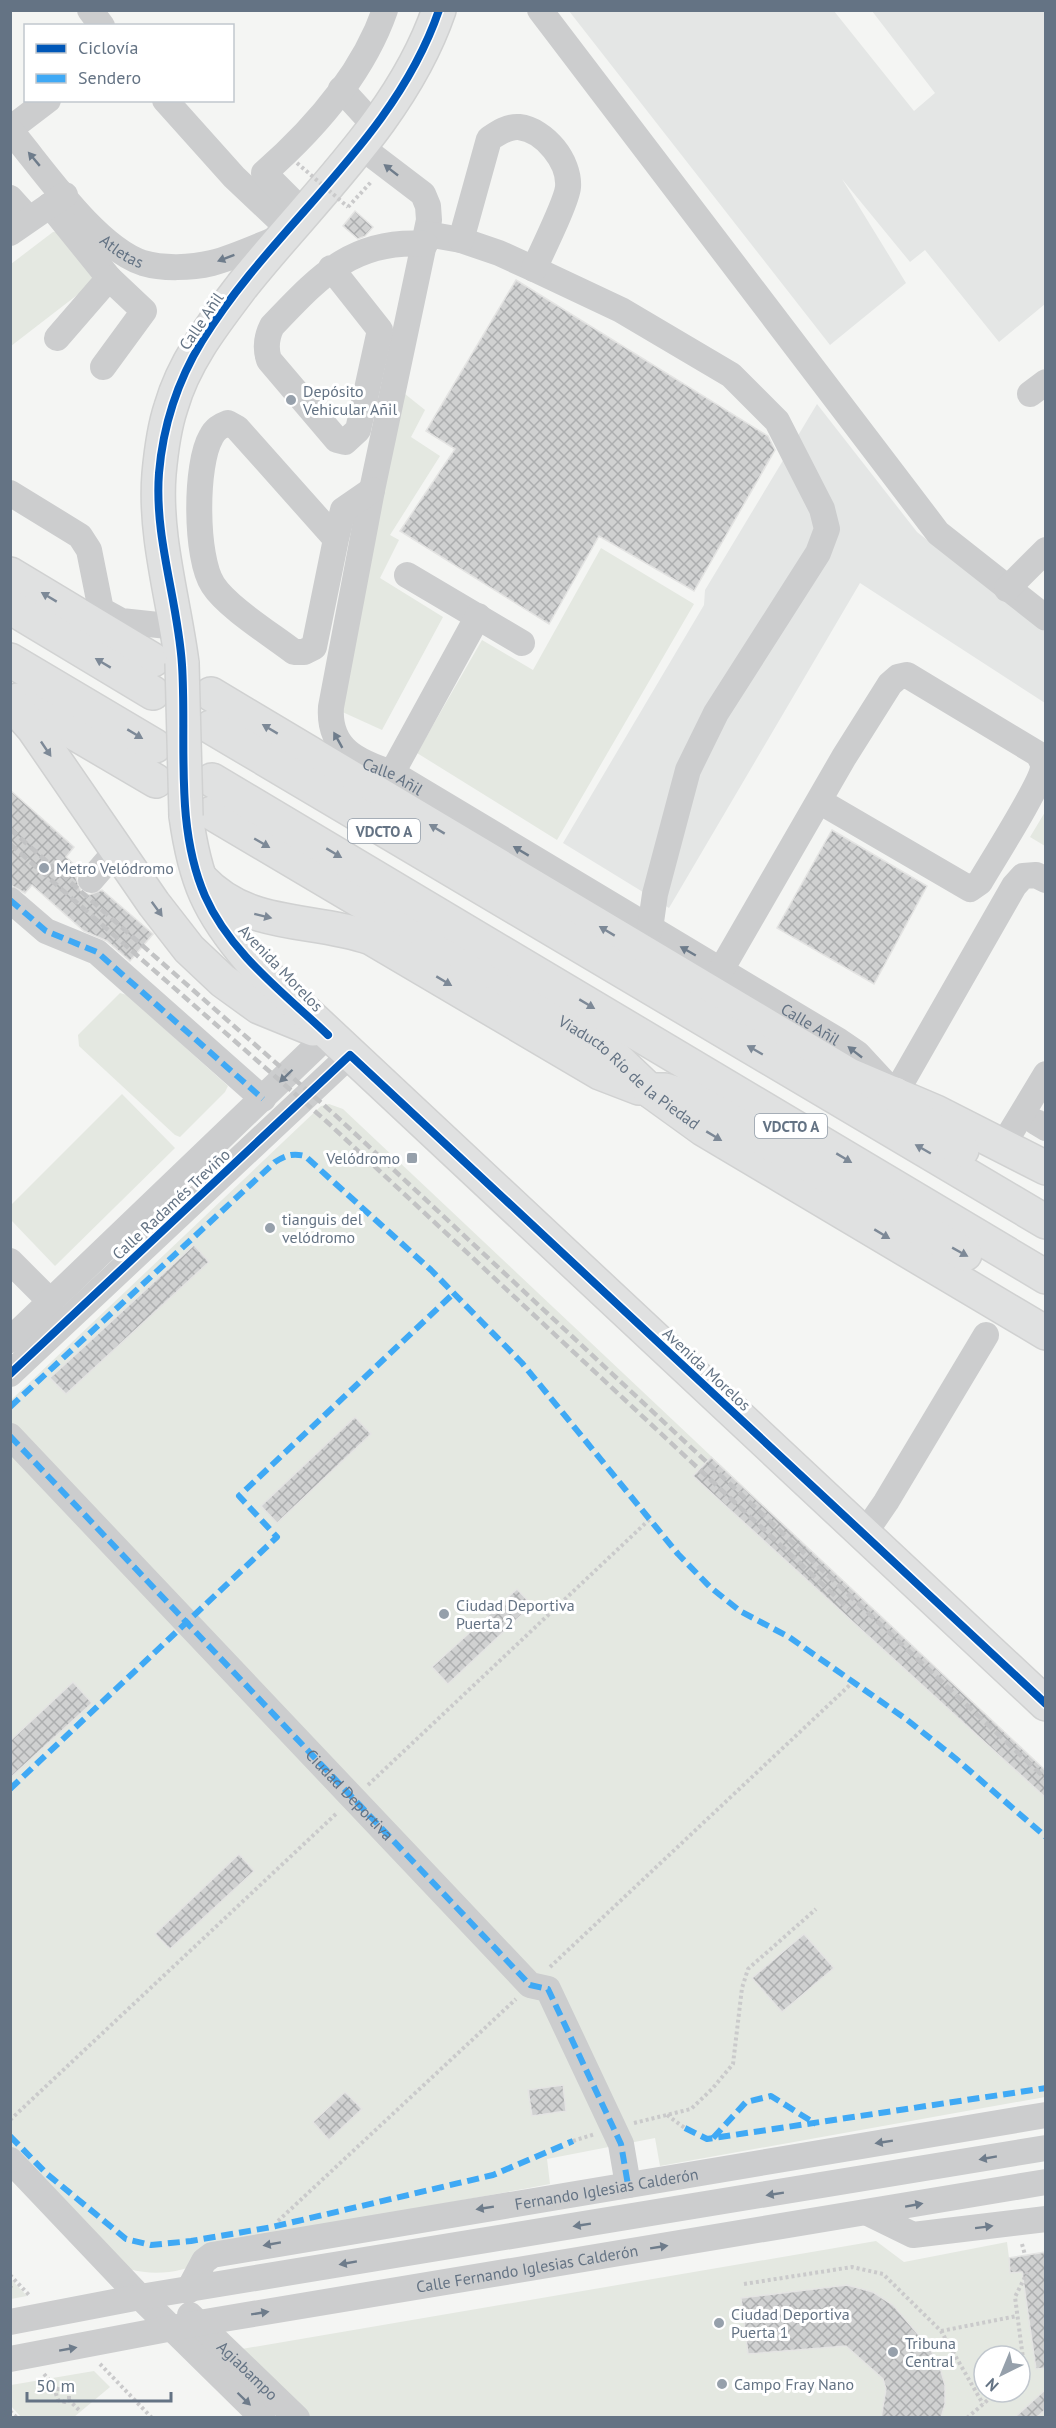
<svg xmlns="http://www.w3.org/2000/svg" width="1056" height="2428" font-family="'PT Sans',sans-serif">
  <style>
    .built { fill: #e4e6e5 }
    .grass { fill: url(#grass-tufts) }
    .green { fill: #e4e8e1; fill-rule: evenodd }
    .building { fill: url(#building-cross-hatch); stroke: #e4e4e3; stroke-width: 1.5 }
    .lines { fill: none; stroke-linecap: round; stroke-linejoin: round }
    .major-casing { stroke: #d0d1d1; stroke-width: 36 }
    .highway-casing { stroke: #d1d2d2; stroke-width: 36 }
    .path { stroke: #cacacb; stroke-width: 4; stroke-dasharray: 3 3; stroke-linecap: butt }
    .minor { stroke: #cccdce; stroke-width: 26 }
    .major { stroke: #e0e1e1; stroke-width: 33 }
    .highway { stroke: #e0e1e1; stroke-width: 33 }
    .rail { stroke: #c2c3c4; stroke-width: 4.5; stroke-dasharray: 9 4.5; stroke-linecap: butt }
    .major-bridge-casing { stroke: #d0d1d1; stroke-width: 36; stroke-linecap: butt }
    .path-bridge { stroke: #cacacb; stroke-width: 4; stroke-dasharray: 3 3; stroke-linecap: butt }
    .major-bridge { stroke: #e0e1e1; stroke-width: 33 }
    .quiet { stroke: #3fa9f5; stroke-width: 6; stroke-dasharray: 12 6; stroke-linecap: butt }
    .cycleway-casing { stroke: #fff; stroke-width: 11 }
    .cycleway { stroke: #0057b8; stroke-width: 8 }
    .oneway { fill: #6e7c8b }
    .oneway2 { fill: #7d8997 }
    .poi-dot { fill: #96a0ab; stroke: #fff; stroke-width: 2 }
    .labels { text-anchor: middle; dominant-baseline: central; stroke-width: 6; stroke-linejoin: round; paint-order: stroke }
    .shield { fill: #fff; stroke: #929da9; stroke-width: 1.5 }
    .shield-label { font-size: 15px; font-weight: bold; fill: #647384 }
    .street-label { font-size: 16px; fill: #647384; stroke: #fff }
    .poi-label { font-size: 16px; fill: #647384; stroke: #fff; text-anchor: start }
  </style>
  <defs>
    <pattern id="grass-tufts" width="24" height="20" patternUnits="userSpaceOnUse" patternTransform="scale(1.5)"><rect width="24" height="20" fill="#e4e8e1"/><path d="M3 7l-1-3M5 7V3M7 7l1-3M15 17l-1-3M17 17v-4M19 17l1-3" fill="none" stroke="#bcc0bc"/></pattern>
    <pattern id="building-cross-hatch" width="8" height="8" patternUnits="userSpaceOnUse" patternTransform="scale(1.5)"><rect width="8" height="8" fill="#d0d1d1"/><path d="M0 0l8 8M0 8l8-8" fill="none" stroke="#acaeaf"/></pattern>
  </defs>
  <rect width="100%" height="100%" fill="#f4f5f3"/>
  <g class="built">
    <path d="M569 11H834L914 111 935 93 872 11H1045V304L999 342 925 250 910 262 842 179 906 283 830 345Z"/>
    <path d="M817 404 917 532 1045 632V703L860 583 669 908 563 843 704 605 705 590Z"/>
  </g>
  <path class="grass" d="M11 2279 27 2296 11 2299Z"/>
  <g class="green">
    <path d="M60 231 93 269 94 282 11 346V264L53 232Z"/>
    <path d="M400 390 425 410 411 437 440 456 390 535 399 540 380 578 443 617 382 730 338 710Z"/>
    <path d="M601 548 694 604 557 840 417 753 482 640 533 670Z"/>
    <path d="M1045 812V846L1030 837Z"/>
    <path d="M120 993 127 995 228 1086 225 1092 180 1137 175 1135 79 1046 78 1035Z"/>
    <path d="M122 1094 175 1148 55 1266 11 1220V1205Z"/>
    <path d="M329 1104 343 1109 1045 1771V2097L660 2166 655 2138 547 2159 550 2184C456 2202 361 2217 268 2239 219 2250 183 2284 129 2269L11 2153V1400L321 1106Z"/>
    <path d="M876 2241 904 2262 1007 2242 1009 2258 1045 2252V2417H299L230 2351ZM984 2356H1020V2392H984Z"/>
    <path d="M94 2371 110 2387 74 2417H21L11 2406V2385Z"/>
  </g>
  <g class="building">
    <path d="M355 211 373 227 365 236 358 239 343 226Z"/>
    <path d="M516 280 768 436 775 450 694 591 599 536 549 624 400 531 455 449 426 431Z"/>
    <path d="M10 790 74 847 66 857 80 870 76 878 81 891 89 895 102 890 153 934 130 961 107 941 84 931 32 885 25 893 10 885Z"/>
    <path d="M832 830 927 886 874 984 777 928Z"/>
    <path d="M194 1245 209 1262 66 1394 50 1378Z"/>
    <path d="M355 1417 371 1434 277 1523 261 1506Z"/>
    <path d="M711 1457 1046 1771V1798L693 1476Z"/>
    <path d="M517 1589 532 1605 448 1684 432 1667Z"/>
    <path d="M73 1682 92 1703 10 1778V1741Z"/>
    <path d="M239 1854 254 1871 170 1949 155 1934Z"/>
    <path d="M804 1934 834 1968 782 2012 752 1978Z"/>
    <path d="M563 2085 566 2111 532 2116 528 2090Z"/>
    <path d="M345 2092 362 2109 329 2140 313 2122Z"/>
    <path d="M1046 2252V2368L1036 2369 1022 2272 1010 2273 1009 2258Z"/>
    <path d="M847 2285 873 2292 893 2305 929 2347 939 2364 945 2385V2404L941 2418H881L886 2389 883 2379 846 2346 748 2354 741 2298Z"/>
    <path d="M1046 2389V2409L1036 2418H1014Z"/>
  </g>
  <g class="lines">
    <defs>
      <g id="major">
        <path d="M10 574 153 660"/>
        <path d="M182 663C174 601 154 536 159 474 161 452 164 428 171 407 184 361 214 323 242 286 311 199 402 118 439 10"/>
        <path d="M211 694 849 1075 936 1112 1046 1168"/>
        <path d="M18 700 156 781"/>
        <path d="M10 702 33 728 154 904 189 949 223 981 259 1007 313 1029"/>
        <path id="s6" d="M212 813 600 1043 649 1090 703 1129 1046 1333"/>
        <path d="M186 816C195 880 208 911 250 960L1046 1704"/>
        <path d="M201 879C249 930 311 917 371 938L600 1073 639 1088"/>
      </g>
      <g id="highway">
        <path d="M10 607 153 693"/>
        <path d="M10 660 155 746"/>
        <path d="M211 727 1046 1222"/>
        <path d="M212 780 1046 1277"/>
        <path d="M649 1090H665L691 1098 965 1254"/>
        <path d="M895 1094 915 1117 962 1150"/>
      </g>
    </defs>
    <use href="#major" class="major-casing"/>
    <use href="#highway" class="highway-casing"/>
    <g class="path">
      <path d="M348 207 372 181"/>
      <path d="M368 1785 651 1518"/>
      <path d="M550 1967 853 1682"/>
      <path d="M667 2115 685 2128"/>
      <path d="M10 2120 338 1812"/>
      <path d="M634 2123 691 2109 712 2089 733 2064 742 1988 748 1969 816 1909"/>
      <path d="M573 2141 595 2134"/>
      <path d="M278 2221 516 1999"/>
      <path d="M1022 2244 1025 2255"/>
      <path d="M10 2275 30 2296"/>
      <path d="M744 2284 852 2267 883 2274 941 2331 983 2404"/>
      <path d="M941 2331 1017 2316"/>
      <path d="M100 2364 152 2418"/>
      <path d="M1020 2372 1024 2366 1015 2297 1028 2271"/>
      <path d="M44 2374 57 2389 56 2394 58 2400 65 2402 69 2400 81 2412"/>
      <path d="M57 2389 69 2390V2400"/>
      <path d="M10 2411 17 2418"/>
      <path d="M967 2418 997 2392"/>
    </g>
    <g class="minor">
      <path d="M90 10 102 26"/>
      <path d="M540 10 938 533 1046 618"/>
      <path d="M341 89 375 126"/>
      <path d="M165 100 234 177 289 229"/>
      <path d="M10 129 48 100"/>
      <path id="s1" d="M10 130C43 169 95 247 143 263 163 269 191 268 212 263 235 257 258 246 281 237"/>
      <path id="s2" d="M360 146 423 194 428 206 429 220 372 490 331 707C328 749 358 762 392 773L839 1041 858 1054 895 1094 1014 886 1023 876 1036 875 1046 880"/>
      <path d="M10 198 29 219"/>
      <path d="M50 205 109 278 57 338"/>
      <path d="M303 212 264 173C313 130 363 73 385 10"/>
      <path d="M10 233 65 195"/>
      <path d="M427 234 461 240 499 253 534 269 621 310 731 375 777 421 822 509 827 529 818 553 716 713 688 770 655 894 650 929"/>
      <path d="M461 240 489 139C498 133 508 126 519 127 545 130 570 162 568 187 567 201 541 253 534 269"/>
      <path d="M331 268 380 330 358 430 345 442 337 440 269 360C265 348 266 338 272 326 319 277 352 239 425 244"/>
      <path d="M103 367 144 311 109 278"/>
      <path d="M1030 394 1046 382"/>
      <path d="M10 493 80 536 89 550 101 610 121 621 177 627"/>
      <path d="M336 539 314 647 304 652H294C272 635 227 607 213 585 195 558 195 464 211 437 215 429 220 426 228 423L237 428 336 539 343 510 372 490"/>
      <path d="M407 575 522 643"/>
      <path d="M1007 589 1046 550"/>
      <path d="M392 773 478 616"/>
      <path d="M91 880 116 851"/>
      <path d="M10 900 46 931 97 952 263 1099"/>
      <path d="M721 970 844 757 890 684 898 677 907 675 1038 754C1040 758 1043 762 1043 767 1042 783 991 863 980 882L970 889 819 801"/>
      <path d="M1036 1122 1046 1128"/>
      <path d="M1003 1145 1046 1074"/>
      <path d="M10 1261 51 1302"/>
      <path d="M10 1340 328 1035"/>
      <path d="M10 1374 350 1055"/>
      <path d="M10 1436 530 1985 548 1989 621 2144 628 2185"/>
      <path d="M864 1534 886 1502 986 1335"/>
      <path d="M10 2160 140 2297 263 2418"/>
      <path d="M868 2213 913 2235 1046 2219"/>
      <path id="s3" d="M188 2291 204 2261 212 2255 1046 2115"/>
      <path id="s4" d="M190 2315 297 2418"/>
      <path d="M10 2322 140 2297 1046 2148"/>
      <path id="s5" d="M10 2359 199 2323 1046 2182"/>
    </g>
    <use href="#major" class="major"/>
    <use href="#highway" class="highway"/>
    <g class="rail">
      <path d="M10 829 334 1114 1046 1779"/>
      <path d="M10 844 326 1121 849 1609"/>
    </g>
    <defs>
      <path id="major-bridge" d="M182 663 186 816"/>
    </defs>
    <use href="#major-bridge" class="major-bridge-casing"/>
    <path class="path-bridge" d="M297 163 348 207"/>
    <use href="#major-bridge" class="major-bridge"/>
    <g class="quiet">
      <path d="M10 900 46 931 97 952 263 1099"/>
      <path d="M10 1407 275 1162C286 1155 293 1153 305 1156L431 1270 522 1363 678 1554 710 1587 740 1611 789 1637 906 1719 955 1758 1046 1837"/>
      <path id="s7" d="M10 1436 530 1985 548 1989 621 2144 628 2185"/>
      <path d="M10 1789 277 1537 239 1496 454 1293"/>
      <path d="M685 2128 707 2139 1046 2088"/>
      <path d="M10 2136 47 2174 126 2239 151 2245 191 2241 272 2227 493 2175 573 2141"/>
      <path d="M713 2138 746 2102 771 2096 816 2124"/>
    </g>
    <defs>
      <g id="cycleway">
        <path d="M328 1035C284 993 230 953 205 896 174 825 187 740 182 665 178 601 154 538 159 473 163 426 177 382 202 341 273 225 394 142 439 10"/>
        <path d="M10 1374 350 1055 1046 1704"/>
      </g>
    </defs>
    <use href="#cycleway" class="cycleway-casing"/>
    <use href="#cycleway" class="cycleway"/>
  </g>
  <defs><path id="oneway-solid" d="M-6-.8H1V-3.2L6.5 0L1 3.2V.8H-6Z" transform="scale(1.5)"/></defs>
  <g class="oneway">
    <use href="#oneway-solid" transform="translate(34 159) rotate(-130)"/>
    <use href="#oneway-solid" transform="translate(391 170) rotate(-142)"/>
    <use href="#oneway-solid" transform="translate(226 258) rotate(159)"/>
    <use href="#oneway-solid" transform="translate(338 740) rotate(-119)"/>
    <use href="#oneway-solid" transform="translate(521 851) rotate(-149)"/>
    <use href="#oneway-solid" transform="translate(688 951) rotate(-150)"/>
    <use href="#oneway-solid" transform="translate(855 1052) rotate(-142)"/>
    <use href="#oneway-solid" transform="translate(286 1076) rotate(136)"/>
    <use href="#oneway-solid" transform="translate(884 2142) rotate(171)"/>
    <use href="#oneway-solid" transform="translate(988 2158) rotate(170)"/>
    <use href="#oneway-solid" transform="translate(775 2194) rotate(171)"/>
    <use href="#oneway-solid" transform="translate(914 2205) rotate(-10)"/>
    <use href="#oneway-solid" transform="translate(485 2208) rotate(171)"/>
    <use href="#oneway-solid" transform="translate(582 2225) rotate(171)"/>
    <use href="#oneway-solid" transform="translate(984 2227) rotate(-7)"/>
    <use href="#oneway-solid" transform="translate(272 2244) rotate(170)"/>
    <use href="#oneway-solid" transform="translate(659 2247) rotate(-9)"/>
    <use href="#oneway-solid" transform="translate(348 2263) rotate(170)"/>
    <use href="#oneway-solid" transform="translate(260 2313) rotate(-9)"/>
    <use href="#oneway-solid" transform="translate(68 2349) rotate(-10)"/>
    <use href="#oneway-solid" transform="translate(244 2399) rotate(44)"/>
  </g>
  <g class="oneway2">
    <use href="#oneway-solid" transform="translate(49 597) rotate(-149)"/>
    <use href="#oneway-solid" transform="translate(103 663) rotate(-149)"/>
    <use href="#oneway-solid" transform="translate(270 729) rotate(-149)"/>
    <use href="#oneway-solid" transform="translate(135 734) rotate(31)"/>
    <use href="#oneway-solid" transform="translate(46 749) rotate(56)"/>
    <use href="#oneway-solid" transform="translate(437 829) rotate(-149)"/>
    <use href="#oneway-solid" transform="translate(262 843) rotate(30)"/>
    <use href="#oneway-solid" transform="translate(334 853) rotate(31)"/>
    <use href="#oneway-solid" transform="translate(157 909) rotate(54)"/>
    <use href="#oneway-solid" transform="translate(263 916) rotate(14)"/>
    <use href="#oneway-solid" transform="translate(607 931) rotate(-149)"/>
    <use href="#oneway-solid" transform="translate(444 981) rotate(31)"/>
    <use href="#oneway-solid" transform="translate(587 1004) rotate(31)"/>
    <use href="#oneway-solid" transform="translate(755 1050) rotate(-150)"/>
    <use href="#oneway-solid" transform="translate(714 1136) rotate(31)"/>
    <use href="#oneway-solid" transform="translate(923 1149) rotate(-150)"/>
    <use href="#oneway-solid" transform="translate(844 1158) rotate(31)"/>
    <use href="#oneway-solid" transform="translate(882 1234) rotate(31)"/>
    <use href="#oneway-solid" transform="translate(960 1252) rotate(29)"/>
  </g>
  <g class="poi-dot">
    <circle cx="291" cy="400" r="6"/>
    <circle cx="44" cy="868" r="6"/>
    <rect x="406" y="1152" width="12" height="12" rx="3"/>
    <circle cx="270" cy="1228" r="6"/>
    <circle cx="444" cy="1614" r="6"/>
    <circle cx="719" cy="2323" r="6"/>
    <circle cx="893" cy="2352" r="6"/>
    <circle cx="722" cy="2384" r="6"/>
  </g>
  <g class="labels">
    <g class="shield">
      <rect x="348" y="819" width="72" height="24" rx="4.5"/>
      <rect x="755" y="1114" width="72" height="24" rx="4.5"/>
    </g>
    <g class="shield-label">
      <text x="384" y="831">VDCTO A</text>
      <text x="791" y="1126">VDCTO A</text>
    </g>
    <g class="street-label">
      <text stroke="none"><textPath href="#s1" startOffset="166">Atletas</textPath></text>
      <text transform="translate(201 321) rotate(-56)">Calle Añil</text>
      <text stroke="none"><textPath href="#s2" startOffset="704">Calle Añil</textPath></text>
      <text transform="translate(281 968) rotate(46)">Avenida Morelos</text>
      <text stroke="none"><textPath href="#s2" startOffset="1190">Calle Añil</textPath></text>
      <text stroke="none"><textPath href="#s6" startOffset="492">Viaducto Río de la Piedad</textPath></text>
      <text transform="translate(171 1204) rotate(-43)">Calle Radamés Treviño</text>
      <text transform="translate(707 1369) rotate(43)">Avenida Morelos</text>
      <text stroke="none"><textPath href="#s7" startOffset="494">Ciudad Deportiva</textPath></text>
      <text stroke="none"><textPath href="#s3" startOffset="444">Fernando Iglesias Calderón</textPath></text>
      <text stroke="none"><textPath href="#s5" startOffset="525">Calle Fernando Iglesias Calderón</textPath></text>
      <text stroke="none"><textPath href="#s4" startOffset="80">Agiabampo</textPath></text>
    </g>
    <g class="poi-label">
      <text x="303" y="391">Depósito<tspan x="303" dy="18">Vehicular Añil</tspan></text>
      <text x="56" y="868">Metro Velódromo</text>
      <text x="400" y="1158" text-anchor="end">Velódromo</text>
      <text x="282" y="1219">tianguis del<tspan x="282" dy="18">velódromo</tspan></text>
      <text x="456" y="1605">Ciudad Deportiva<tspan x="456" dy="18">Puerta 2</tspan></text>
      <text x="731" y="2314">Ciudad Deportiva<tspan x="731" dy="18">Puerta 1</tspan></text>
      <text x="905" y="2343">Tribuna<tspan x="905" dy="18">Central</tspan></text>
      <text x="734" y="2384">Campo Fray Nano</text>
    </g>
  </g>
  <rect width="1056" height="2428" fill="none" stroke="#647384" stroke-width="24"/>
  <rect x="24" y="24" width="210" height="78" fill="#ffffff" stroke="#c1c7ce" stroke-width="1.5"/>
  <rect x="36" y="44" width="30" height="9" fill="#0057b8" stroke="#c1c7ce" stroke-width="1.5"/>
  <text x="78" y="54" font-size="18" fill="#647384">Ciclovía</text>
  <rect x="36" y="74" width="30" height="9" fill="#3fa9f5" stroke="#c1c7ce" stroke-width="1.5"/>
  <text x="78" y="84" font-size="18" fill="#647384">Sendero</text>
  <g transform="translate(1002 2374) rotate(223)"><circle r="28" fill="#ffffff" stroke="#c1c7ce" stroke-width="1.5"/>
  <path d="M0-4.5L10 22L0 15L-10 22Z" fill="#96a0ab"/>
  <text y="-9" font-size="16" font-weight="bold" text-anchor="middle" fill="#647384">N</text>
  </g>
  <path d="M27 2392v9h144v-9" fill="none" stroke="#647384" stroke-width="3"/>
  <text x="36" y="2392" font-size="18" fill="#647384" stroke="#ffffff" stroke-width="4.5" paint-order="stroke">50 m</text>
</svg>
